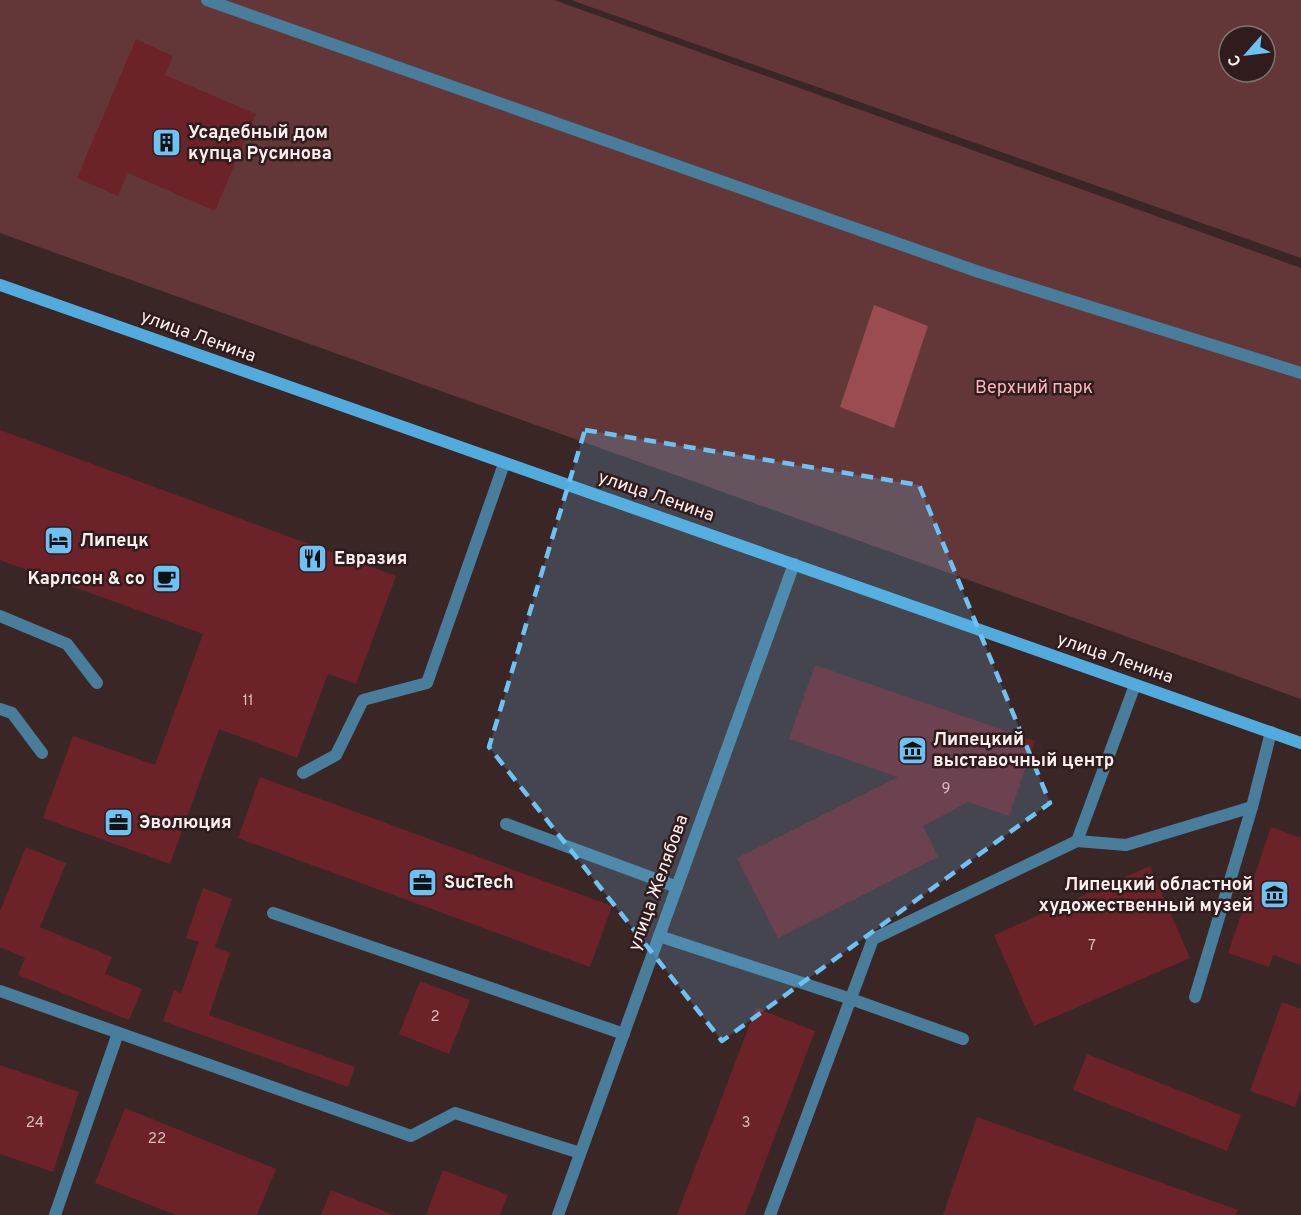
<svg xmlns="http://www.w3.org/2000/svg" width="1301" height="1215" font-family="Overpass,sans-serif">
  <style>
    .green { fill: #633738; fill-rule: evenodd }
    .water { fill: #9a4c50 }
    .building { fill: #6c2229 }
    .lines { fill: none; stroke-linecap: round; stroke-linejoin: round }
    .lane { stroke: #487e9c; stroke-width: 12 }
    .street { stroke: #487e9c; stroke-width: 12 }
    .secondary { stroke: #51abdc; stroke-width: 12 }
    .marked { fill: #6cc3f3; fill-opacity: 0.2; stroke: #6cc3f3; stroke-width: 4.5; stroke-dasharray: 12 8; stroke-linejoin: round }
    .labels { text-anchor: middle; dominant-baseline: central; stroke-width: 5; stroke-linejoin: round; paint-order: stroke }
    .number-label { font-size: 15px; fill: #dabcbe }
    .poi-label { font-size: 18px; font-weight: bold; fill: #fef0ef; stroke: #301c1d; text-anchor: start }
    .street-label { font-size: 18px; fill: #fef0ef; stroke: #301c1d }
    .park-label { font-size: 18px; fill: #fdb8b9; stroke: #301c1d }
  </style>
  <rect width="100%" height="100%" fill="#3b2626"/>
  <g class="green">
    <path d="M0 0H554L1301 268V699L0 233Z"/>
    <path d="M571 0H1301V258ZM1229 36H1265V72H1229Z"/>
  </g>
  <path class="water" d="M874 305 928 326 894 428 840 407Z"/>
  <g class="building">
    <path d="M136 39 173 56 165 75 256 114 215 211 128 173 118 196 77 178Z"/>
    <path d="M0 430 396 576 356 684 328 674 297 758 219 729 170 864 43 818 73 736 155 765 203 634 0 560Z"/>
    <path d="M815 665 1035 741 1009 816 968 802 923 826 938 857 778 938 737 858 898 777 789 739Z"/>
    <path d="M260 777 612 906 590 967 238 838Z"/>
    <path d="M1271 827 1301 838V965L1273 955 1269 967 1228 953Z"/>
    <path d="M26 847 66 863 40 927 112 957 105 974 142 989 129 1020 18 975 25 958 0 947V911Z"/>
    <path d="M1150 866 1190 958 1034 1026 994 935Z"/>
    <path d="M203 888 232 899 215 947 230 953 209 1015 355 1067 348 1087 163 1021 174 990 181 993 199 942 186 938Z"/>
    <path d="M420 981 470 1000 449 1054 399 1034Z"/>
    <path d="M1282 1002 1301 1009V1089L1295 1107 1250 1091Z"/>
    <path d="M756 1008 815 1031 745 1215H677Z"/>
    <path d="M1087 1054 1241 1115 1227 1151 1073 1090Z"/>
    <path d="M0 1065 79 1092 53 1172 0 1154Z"/>
    <path d="M125 1108 276 1169 257 1215H175L95 1183Z"/>
    <path d="M977 1117 1238 1210 1236 1215H943Z"/>
    <path d="M443 1170 508 1195 500 1215H426Z"/>
    <path d="M331 1190 394 1215H321Z"/>
  </g>
  <g class="lines">
    <g class="lane">
      <path d="M0 616 67 644 97 683"/>
      <path d="M0 709 12 713 42 753"/>
      <path d="M303 773 336 755 363 700 427 683 504 464"/>
      <path d="M506 824 677 887"/>
      <path d="M1077 841 1126 845 1252 807"/>
      <path d="M273 913 624 1034"/>
      <path d="M659 936 851 999 963 1039"/>
      <path d="M0 991 411 1136 455 1113 580 1153"/>
      <path d="M1195 997 1252 807 1271 732"/>
      <path d="M55 1215 118 1033"/>
      <path d="M770 1215 873 939 1077 841 1135 685"/>
    </g>
    <g class="street">
      <path d="M207 0 979 272 1301 373"/>
      <path d="M558 1215 794 564"/>
    </g>
    <path class="secondary" d="M0 285 1301 743"/>
  </g>
  <path class="marked" d="M585 430 919 485 1050 803 722 1041 489 747Z"/>
  <defs>
    <symbol id="building-square" viewBox="-11 -11 22 22"><rect x="-9" y="-9" width="18" height="18" rx="4" fill="#6cc3f3" stroke="#301c1d"/><path d="M-4-6H4V6H1V3H-1V6H-4ZM-2.5-4.3h1.7v1.8h-1.7ZM.8-4.3h1.7v1.8H.8ZM-2.5-1h1.7V.8h-1.7ZM.8-1h1.7V.8H.8Z" fill="#111"/></symbol>
    <symbol id="hotel-square" viewBox="-11 -11 22 22"><rect x="-9" y="-9" width="18" height="18" rx="4" fill="#6cc3f3" stroke="#301c1d"/><path d="M-6-4.5h1.5V1H6V5H4.5V3h-9V5H-6ZM-4 0a1.8 1.8 0 1 1 3.6 0ZM.5 0V-2.5h3Q6-2.5 6 0Z" fill="#111"/></symbol>
    <symbol id="restaurant-square" viewBox="-11 -11 22 22"><rect x="-9" y="-9" width="18" height="18" rx="4" fill="#6cc3f3" stroke="#301c1d"/><path d="M-5-6h1v4h1v-4h1v4h1v-4h1v5L-1.5 .5V6h-2V.5L-5-1ZM5-6V6H3V1.5H1.5Q1.5-4 5-6Z" fill="#111"/></symbol>
    <symbol id="cafe-square" viewBox="-11 -11 22 22"><rect x="-9" y="-9" width="18" height="18" rx="4" fill="#6cc3f3" stroke="#301c1d"/><path d="M-5.5-4.5H6V0H3Q3 3.5 0 3.5H-2.5Q-5.5 3.5-5.5 0ZM3-3.2v2h1.7v-2ZM-6 4.5H4V6H-6Z" fill="#111"/></symbol>
    <symbol id="museum-square" viewBox="-11 -11 22 22"><rect x="-9" y="-9" width="18" height="18" rx="4" fill="#6cc3f3" stroke="#301c1d"/><path d="M0-6L6-3V-2H-6V-3ZM-5-1h2V3h-2ZM-1-1h2V3h-2ZM3-1h2V3H3ZM-6 4H6V6H-6Z" fill="#111"/></symbol>
    <symbol id="office-square" viewBox="-11 -11 22 22"><rect x="-9" y="-9" width="18" height="18" rx="4" fill="#6cc3f3" stroke="#301c1d"/><path d="M-6-3h4V-5.5h4V-3h4V5H-6ZM-1-4.5V-3h2v-1.5ZM-6 0V1H6V0Z" fill="#111"/></symbol>
  </defs>
  <g fill-rule="evenodd">
    <use href="#building-square" x="150" y="126" width="33" height="33"/>
    <use href="#hotel-square" x="42" y="524" width="33" height="33"/>
    <use href="#restaurant-square" x="296" y="542" width="33" height="33"/>
    <use href="#cafe-square" x="150" y="562" width="33" height="33"/>
    <use href="#museum-square" x="896" y="734" width="33" height="33"/>
    <use href="#office-square" x="102" y="806" width="33" height="33"/>
    <use href="#office-square" x="406" y="866" width="33" height="33"/>
    <use href="#museum-square" x="1258" y="878" width="33" height="33"/>
  </g>
  <g class="labels">
    <g class="number-label">
      <text x="248" y="701">11</text>
      <text x="946" y="789">9</text>
      <text x="1092" y="946">7</text>
      <text x="435" y="1017">2</text>
      <text x="35" y="1123">24</text>
      <text x="746" y="1123">3</text>
      <text x="157" y="1139">22</text>
    </g>
    <g class="poi-label">
      <text x="188" y="133">Усадебный дом<tspan x="188" dy="21">купца Русинова</tspan></text>
      <text x="80" y="541">Липецк</text>
      <text x="334" y="559">Евразия</text>
      <text x="145" y="579" text-anchor="end">Карлсон &amp; co</text>
      <text x="933" y="740">Липецкий<tspan x="933" dy="21">выставочный центр</tspan></text>
      <text x="139" y="823">Эволюция</text>
      <text x="444" y="883">SucTech</text>
      <text x="1253" y="885" text-anchor="end">Липецкий областной<tspan x="1253" dy="21">художественный музей</tspan></text>
    </g>
    <g class="street-label">
      <text transform="translate(198 337) rotate(20)">улица Ленина</text>
      <text transform="translate(656 497) rotate(19)">улица Ленина</text>
      <text transform="translate(1115 659) rotate(19)">улица Ленина</text>
      <text transform="translate(659 883) rotate(-70)">улица Желябова</text>
    </g>
    <g class="park-label">
      <text x="1034" y="388">Верхний парк</text>
    </g>
  </g>
  <g transform="translate(1247 54) rotate(242)"><circle r="28" fill="#301c1d" stroke="#827171" stroke-width="1.5"/>
  <path d="M0-4.5L10 22L0 15L-10 22Z" fill="#6cc3f3"/>
  <text y="-9" font-size="16" font-weight="bold" text-anchor="middle" fill="#fef0ef">С</text>
  </g>
</svg>
